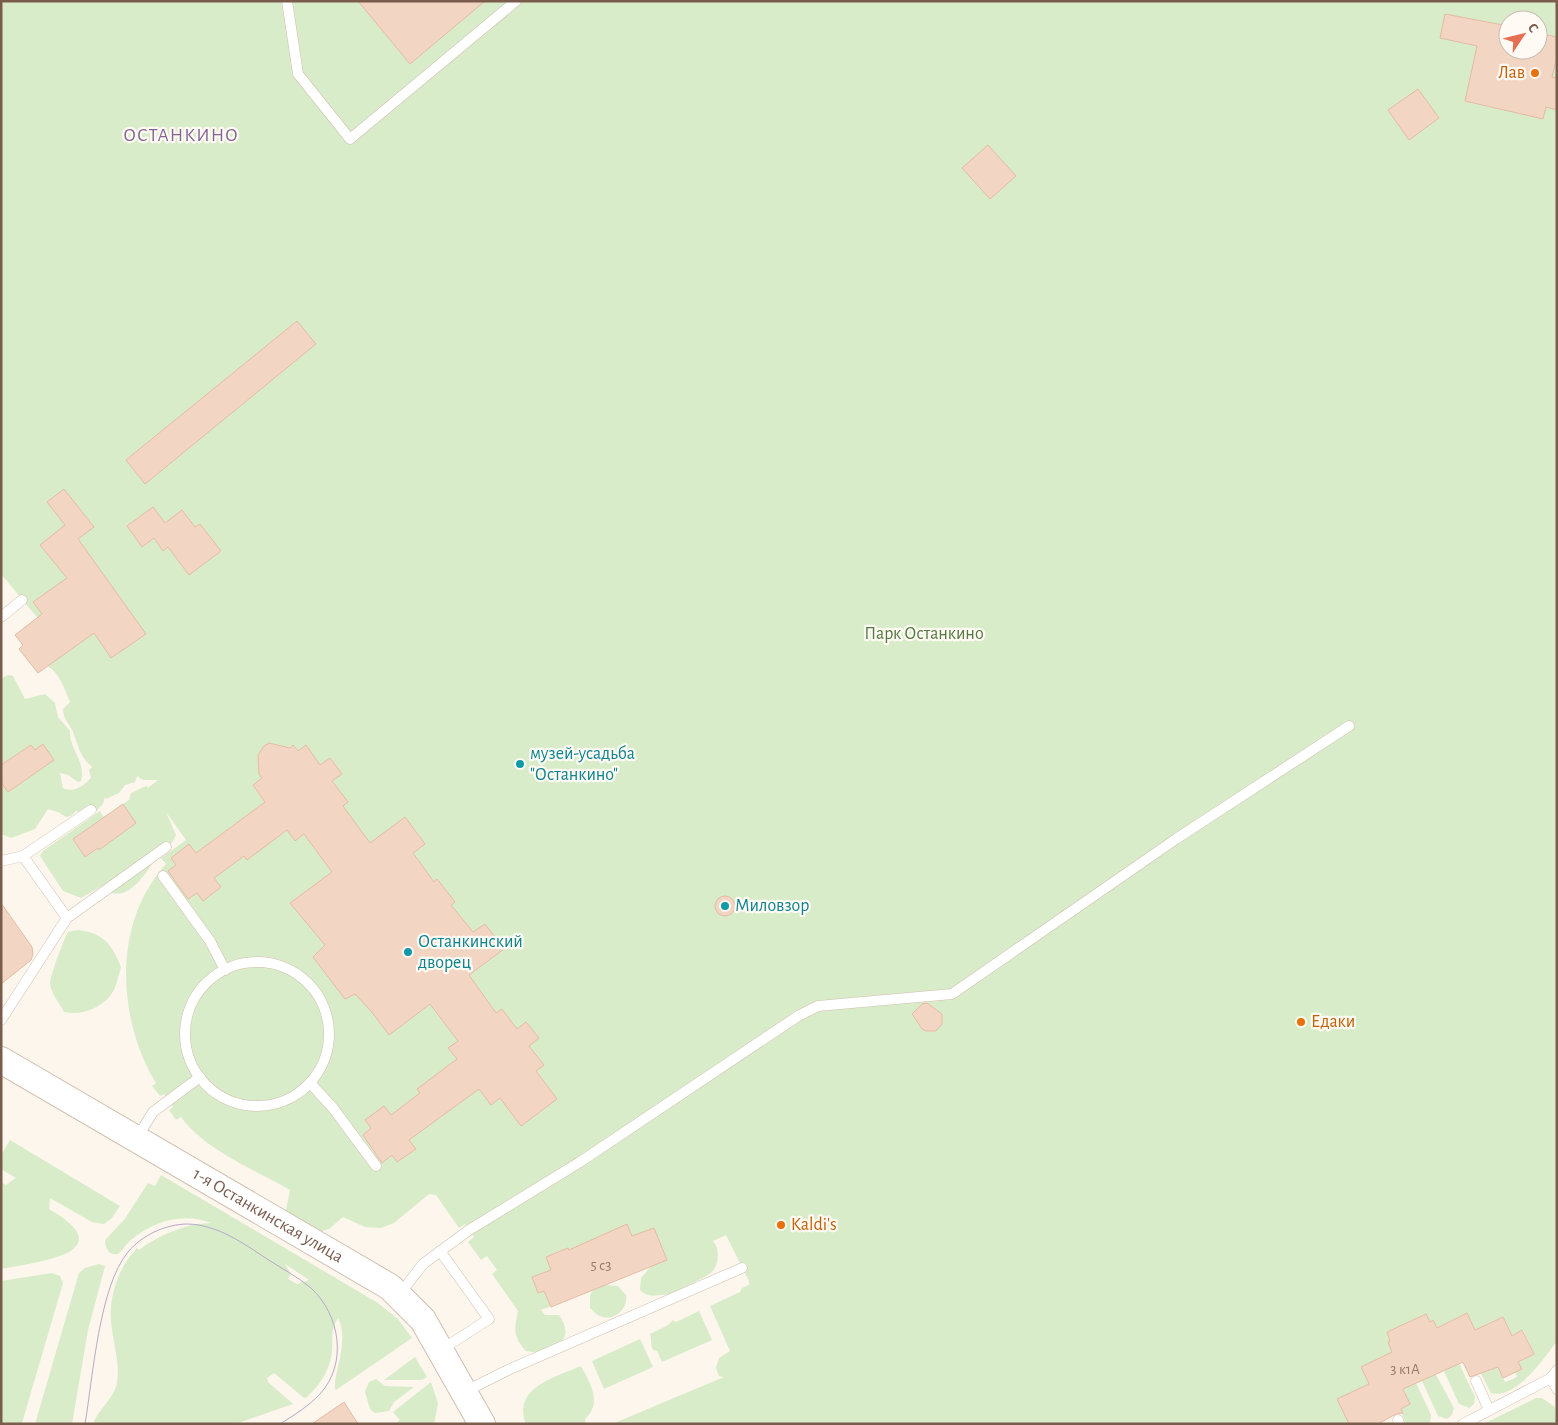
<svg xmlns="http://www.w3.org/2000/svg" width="1558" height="1425" font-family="'Alegreya Sans',sans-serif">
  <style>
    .green { fill: #d8ecc9; fill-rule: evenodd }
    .building { fill: #f3d5c3; stroke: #e6bba3 }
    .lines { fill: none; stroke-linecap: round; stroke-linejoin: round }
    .service-casing { stroke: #d1beb0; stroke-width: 11 }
    .tertiary-casing { stroke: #d1beb0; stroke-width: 28 }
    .service { stroke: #fff; stroke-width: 10 }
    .tertiary { stroke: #fff; stroke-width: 26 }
    .tram { stroke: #b9a8c9; stroke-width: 1 }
    .food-dot { fill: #e8710a; stroke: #fffaf3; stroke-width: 2 }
    .culture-dot { fill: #0f9aa8; stroke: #fffaf3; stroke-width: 2 }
    .labels { text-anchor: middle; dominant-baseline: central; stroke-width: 4.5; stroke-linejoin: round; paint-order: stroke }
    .number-label { font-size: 15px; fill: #987a6a }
    .food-label { font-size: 18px; fill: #c56008; stroke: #fffaf3; text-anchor: start }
    .park-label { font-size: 18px; fill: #537a41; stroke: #fffaf3 }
    .culture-label { font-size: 18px; fill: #0d838f; stroke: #fffaf3; text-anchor: start }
    .street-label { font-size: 18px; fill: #7a5c4d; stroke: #fffaf3 }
    .neighbourhood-label { font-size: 19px; letter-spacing: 1px; fill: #846695; stroke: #fffaf3 }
  </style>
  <rect width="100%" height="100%" fill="#fdf6ec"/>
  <g class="green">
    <path d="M1 1H1557V1341C1545 1357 1516 1400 1491 1393L1479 1370 1493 1357 1505 1382 1517 1377 1515 1372 1522 1369 1518 1362 1534 1354 1523 1330 1517 1333 1518 1336 1513 1339 1502 1317 1483 1326 1477 1334 1467 1313 1448 1322 1439 1333 1433 1321 1430 1322 1426 1314 1387 1332 1390 1341 1388 1342 1394 1356 1383 1357 1361 1367 1371 1388H1360L1338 1399 1349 1424H612L724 1377 719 1376 716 1368 719 1358 730 1351 710 1306 740 1292 742 1288 749 1285V1281L726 1235 713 1241C720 1249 719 1262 713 1271 701 1281 686 1284 674 1295 662 1293 649 1300 640 1290L641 1278 652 1265 605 1285 618 1286 626 1295C628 1309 614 1322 600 1316 596 1315 593 1310 590 1308V1295L594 1289 541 1310 545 1315H559C571 1331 566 1345 546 1352 540 1354 532 1352 526 1351 513 1337 514 1329 518 1311L492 1274 497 1270 487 1256 481 1260 468 1242 474 1237 465 1224 459 1228 436 1195 429 1194 394 1223 381 1228 365 1227 343 1217 329 1229 319 1232 285 1215 290 1190C255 1170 205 1150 181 1117L176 1120 169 1110 173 1107 164 1094 160 1096 152 1086 156 1083C117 1019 112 923 166 864L161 858 186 840 166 812 176 835C170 849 164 849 156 859 142 877 127 907 100 887L81 898 63 891 40 856 43 851 100 811 104 818 73 839 86 857 93 851 96 843 127 815 128 812 123 804 129 800 131 793 146 786 148 788 158 780H143L137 776 135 782 125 785 119 793 106 799 105 797 103 804 92 815 76 811 71 816 66 817 58 812 48 809 35 829 11 838 1 834 2 678 8 675 13 676 25 699 45 694 55 703 58 717 70 731C69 750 86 760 81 781L78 782 68 775 60 773 63 788C74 793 83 786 91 778L89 770 92 767C80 757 78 745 73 732 69 723 63 719 63 709L70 702C62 683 59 670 40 662L52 635 1 574ZM1508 20H1538V50H1508Z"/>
    <path d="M78 930C103 933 112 944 121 967 119 974 117 983 114 990 104 1008 82 1016 64 1012 60 1004 51 993 50 984 50 976 64 939 68 932Z"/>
    <path d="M10 1140 120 1206 111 1219 104 1224 92 1222 50 1198 49 1209C125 1253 37 1262 1 1269V1182L6 1185 16 1178 1 1169V1155Z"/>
    <path d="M161 1175 378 1303 398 1319 412 1338 336 1390C330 1381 351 1343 338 1318 330 1332 333 1336 332 1352 330 1370 320 1385 307 1397L304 1398 274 1373 267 1378 268 1382 293 1404 235 1424H93C99 1408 115 1398 117 1382 120 1364 114 1346 112 1329 107 1300 117 1269 137 1248L139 1250C159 1235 187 1223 211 1223 184 1212 153 1221 131 1240 126 1244 123 1250 118 1254 109 1256 105 1248 105 1240L124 1220 148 1183 155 1186ZM285 1264 309 1280 297 1284 288 1279 291 1274Z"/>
    <path d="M99 1264 105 1266 88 1330 72 1424H35L79 1273 85 1268Z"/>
    <path d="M52 1273 60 1276 63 1283 22 1423 1 1424V1281Z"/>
    <path d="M699 1311 712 1340 662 1362 657 1351 653 1350C650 1345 652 1340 650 1334L668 1325 673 1320 676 1322Z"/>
    <path d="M640 1339 653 1367 604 1389 592 1361Z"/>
    <path d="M1455 1355 1475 1397 1474 1404 1469 1408 1459 1404 1444 1371 1449 1368Z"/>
    <path d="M415 1357 427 1377 422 1380H384Z"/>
    <path d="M581 1366C590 1383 603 1403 585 1419L586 1424H526C512 1387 556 1377 581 1366Z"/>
    <path d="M1434 1371 1454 1408 1452 1415 1447 1419 1438 1416 1422 1381 1425 1379 1424 1376Z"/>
    <path d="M376 1379 385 1386 414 1387 394 1402 389 1411 375 1413 370 1409 365 1392 369 1382Z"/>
    <path d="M431 1382 438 1403 434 1424H395L400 1420 393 1412Z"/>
    <path d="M1400 1382 1416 1383 1431 1415 1430 1424H1405L1401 1409 1410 1404Z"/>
    <path d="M1536 1398H1542L1555 1407 1557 1424H1483Z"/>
  </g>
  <g class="building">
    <path d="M358 1H485L410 64Z"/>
    <path d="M1445 14 1508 26V50H1538V33L1557 37V57L1552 77 1557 78V110L1546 107 1543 119 1465 101 1477 46 1440 38Z"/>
    <path d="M1418 89 1439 118 1409 140 1388 110Z"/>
    <path d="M988 145 1016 176 990 199 962 168Z"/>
    <path d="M297 321 316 344 145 484 126 460Z"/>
    <path d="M64 489 94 527 78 539 146 634 111 658 94 633 38 673 19 649 23 645 15 635 42 614 33 602 67 578 40 545 65 525 47 502Z"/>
    <path d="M153 507 165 523 182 510 195 527 200 524 221 551 189 575 168 547 163 551 154 538 142 547 127 526Z"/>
    <path d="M269 743 290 748 293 745 298 751 306 745 320 765 330 758 342 774 332 781 348 802 343 806 370 843 405 817 425 844 413 853 434 882 437 879 455 902 451 905 473 932 485 924 504 949 469 975 496 1013 502 1009 517 1029 526 1022 539 1038 529 1046 544 1065 536 1071 557 1099 521 1126 500 1098 491 1105 479 1089 409 1140 416 1149 397 1162 392 1155 382 1163 363 1135 371 1128 365 1120 384 1106 391 1115 420 1093 417 1089 457 1059 448 1048 458 1041 430 1004 389 1035 371 1011 355 994 345 999 313 957 325 945 290 903 332 872 304 834 295 841 287 830 247 860 244 856 214 878 221 887 203 901 197 893 188 899 168 871 176 865 171 858 189 844 196 853 265 802 253 785 262 778 259 774 258 755 264 746Z"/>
    <path d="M43 744 54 760 8 792 1 782V765L31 745 35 750Z"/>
    <path d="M123 804 136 823 99 850 98 848 85 857 73 839Z"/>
    <circle cx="725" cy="906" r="10"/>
    <path d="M1 903 32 947 33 954 31 960 1 984Z"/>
    <path d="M927 1003 942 1014V1024L936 1031H926L922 1029 912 1014 922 1004Z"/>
    <path d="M627 1224 632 1236 654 1228 667 1260 551 1307 544 1291 538 1293 532 1277 551 1270 546 1257 568 1248 569 1250Z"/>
    <path d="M1467 1313 1475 1330 1503 1317 1512 1336 1522 1330 1534 1354 1518 1362 1522 1369 1503 1378 1498 1367 1470 1377 1463 1362 1403 1389 1410 1404 1401 1409 1403 1413 1396 1414 1378 1424H1349L1337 1399 1369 1384 1361 1367 1392 1352 1388 1342 1390 1341 1387 1332 1426 1314 1430 1322 1433 1320 1437 1328Z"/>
    <path d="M344 1402 358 1424H312Z"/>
  </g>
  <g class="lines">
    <defs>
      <g id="service">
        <path d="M287 1 298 74 350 139 516 1"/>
        <path d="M1 617 22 600"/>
        <path d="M1 861 23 856 91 810"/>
        <path d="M163 876 210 941 225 970"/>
        <path d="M67 918 166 847"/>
        <circle cx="257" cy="1034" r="72"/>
        <path d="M1 1020 67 918 23 856"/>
        <path d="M310 1083 333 1108 376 1166"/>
        <path d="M137 1138 153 1112 200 1077"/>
        <path d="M440 1251 489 1319 441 1350"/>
        <path d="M399 1295 423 1264 469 1230 580 1162 798 1016 818 1006 952 994 1176 839 1349 726"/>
        <path d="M1551 1378 1557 1389"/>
        <path d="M1476 1381 1489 1410"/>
        <path d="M464 1392 508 1370 742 1268"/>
        <path d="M1398 1420 1399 1424"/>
        <path d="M1463 1424 1551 1378 1557 1370"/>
      </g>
      <g id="tertiary">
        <path id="s1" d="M1 1060 390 1287 423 1320 482 1424"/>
      </g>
    </defs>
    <use href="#service" class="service-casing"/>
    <use href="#tertiary" class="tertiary-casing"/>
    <use href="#service" class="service"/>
    <use href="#tertiary" class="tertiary"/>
    <path class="tram" d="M85 1424C93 1377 99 1287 128 1252 142 1235 166 1224 188 1224 218 1225 243 1243 267 1259 281 1268 298 1277 311 1288 340 1315 348 1363 320 1394 309 1406 294 1415 280 1424"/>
  </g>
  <g class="food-dot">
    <circle cx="1535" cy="73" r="5"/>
    <circle cx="1301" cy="1022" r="5"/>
    <circle cx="781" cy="1225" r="5"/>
  </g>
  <g class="culture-dot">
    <circle cx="520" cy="764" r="5"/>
    <circle cx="725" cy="906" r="5"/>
    <circle cx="408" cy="952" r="5"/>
  </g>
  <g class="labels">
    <g class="number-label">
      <text x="601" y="1265">5 с3</text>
      <text x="1405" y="1369">3 к1А</text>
    </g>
    <g class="food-label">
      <text x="1525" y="73" text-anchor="end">Лав</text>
      <text x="1311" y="1022">Едаки</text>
      <text x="791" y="1225">Kaldi's</text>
    </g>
    <g class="park-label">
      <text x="924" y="634">Парк Останкино</text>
    </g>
    <g class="culture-label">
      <text x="530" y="754">музей-усадьба<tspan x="530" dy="21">"Останкино"</tspan></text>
      <text x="735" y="906">Миловзор</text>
      <text x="418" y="942">Останкинский<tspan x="418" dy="21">дворец</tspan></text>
    </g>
    <g class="street-label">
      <text stroke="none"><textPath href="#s1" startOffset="309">1-я Останкинская улица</textPath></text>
    </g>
    <g class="neighbourhood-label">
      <text x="181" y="135">ОСТАНКИНО</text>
    </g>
  </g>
  <rect width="1558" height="1425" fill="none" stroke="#7a5c4d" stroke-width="5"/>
  <g transform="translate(1523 35) rotate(55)"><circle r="24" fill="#fffaf3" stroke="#cabbb1"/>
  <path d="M0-4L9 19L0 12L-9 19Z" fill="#e76f51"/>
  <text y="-8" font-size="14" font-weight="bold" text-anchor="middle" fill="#7a5c4d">С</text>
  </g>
</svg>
